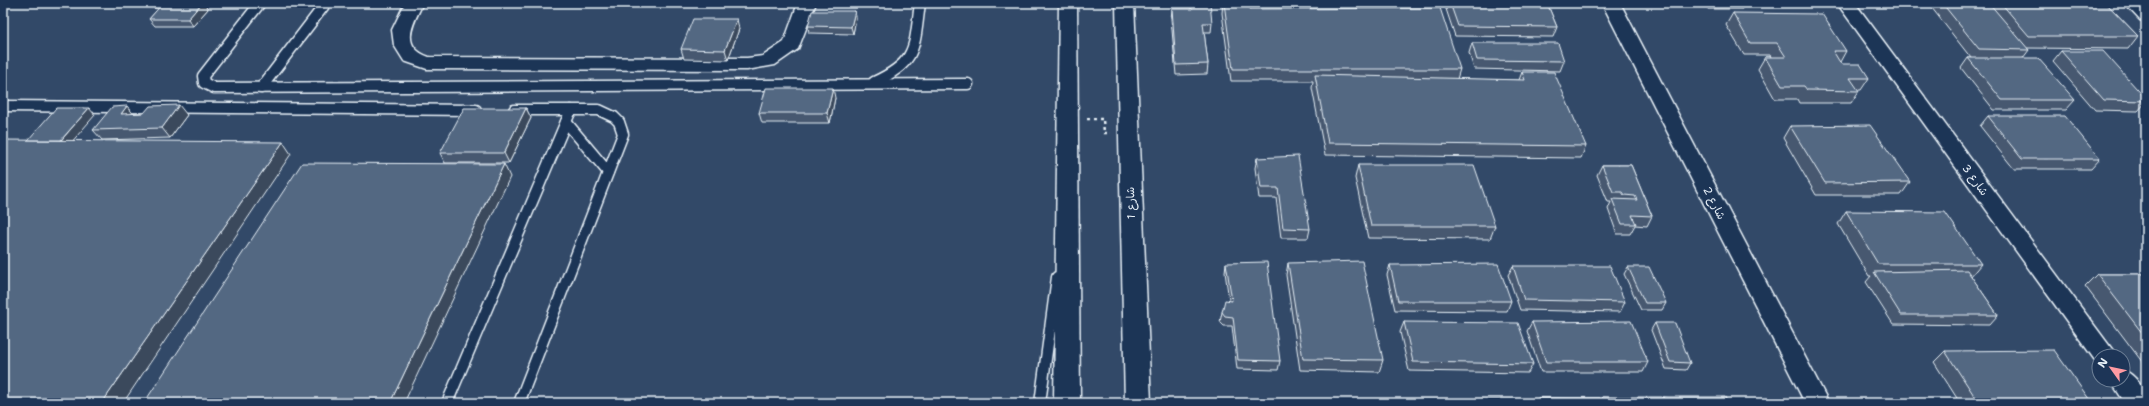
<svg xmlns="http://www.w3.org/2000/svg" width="2149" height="406" font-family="'Shantell Sans','Playpen Sans Arabic',sans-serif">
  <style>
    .built { fill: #334a68; fill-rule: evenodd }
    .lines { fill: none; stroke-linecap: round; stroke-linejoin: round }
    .service-casing { stroke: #e8f1f8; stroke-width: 13 }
    .minor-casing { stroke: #e8f1f8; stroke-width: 3 }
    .tertiary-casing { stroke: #e8f1f8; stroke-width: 3 }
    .path { stroke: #e8f1f8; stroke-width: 2.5; stroke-dasharray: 3 3; stroke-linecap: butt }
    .service { stroke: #1d3557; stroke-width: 10 }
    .minor { fill: #1d3557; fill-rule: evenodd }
    .tertiary { fill: #1d3557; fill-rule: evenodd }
    .wall { fill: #475970; stroke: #e8f1f8 }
    .shaded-wall { fill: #3a485b; stroke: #e8f1f8 }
    .building { fill: #536782; stroke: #e8f1f8 }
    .labels { text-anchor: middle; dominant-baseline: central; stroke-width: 4; stroke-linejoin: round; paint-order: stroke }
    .street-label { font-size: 11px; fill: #e8f1f8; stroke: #1d3557 }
  </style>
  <rect width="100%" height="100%" fill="#253d5d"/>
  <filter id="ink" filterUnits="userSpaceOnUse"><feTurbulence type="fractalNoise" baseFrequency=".025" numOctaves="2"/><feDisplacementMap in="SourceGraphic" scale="8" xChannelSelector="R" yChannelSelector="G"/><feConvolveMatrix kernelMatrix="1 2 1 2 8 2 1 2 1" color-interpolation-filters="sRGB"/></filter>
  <g filter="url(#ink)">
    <path class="built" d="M3 3H2146V403H3ZM2099 356H2123V380H2099Z"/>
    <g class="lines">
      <defs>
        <g id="service">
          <path d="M260 3 203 76 204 83 214 88 968 84"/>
          <path d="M874 82C918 62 914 47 920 3"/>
          <path d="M261 88 326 3"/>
          <path d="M3 106 476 110"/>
          <path d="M514 110H599L614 117 619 122 623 134 519 403"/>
          <path d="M566 122 608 172"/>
          <path d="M447 403 571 110"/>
          <path d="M1040 403 1057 277"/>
        </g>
        <g id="minor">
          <path d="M405 3H423C413 24 399 46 429 57L747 58 763 56 784 42 798 3H816L798 49 775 65 747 70 427 69 404 61 394 45 392 30Z"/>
          <path d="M1602 3H1620L1829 403H1805Z"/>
          <path d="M1837 3H1855L2117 356H2099V364L2097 363Z"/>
          <path d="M2124 3H2143L2146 6V22L2140 20Z"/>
          <path d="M2123 370C2136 375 2146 390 2146 403H2125L2110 380H2123Z"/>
        </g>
        <g id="tertiary">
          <path d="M1059 3H1077L1080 403H1054Z"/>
          <path d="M1116 3H1134L1151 403H1125Z"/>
        </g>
      </defs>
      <use href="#service" class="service-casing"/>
      <use href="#minor" class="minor-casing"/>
      <use href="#tertiary" class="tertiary-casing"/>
      <path class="path" d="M1087 119H1103L1104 133H1110"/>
      <use href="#service" class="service"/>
      <use href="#minor" class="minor"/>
      <use href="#tertiary" class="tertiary"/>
    </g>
    <g class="wall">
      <path d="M129 3H204L208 9 193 26H155L149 19 159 8 133 7Z"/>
      <path d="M1191 3 1212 23 1211 32H1204L1208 64 1207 74 1176 75 1171 19 1172 9H1191Z"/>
      <path d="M1223 3H1249L1250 9 1460 69 1457 79 1519 80 1522 72 1586 146 1581 158 1325 155 1312 88 1313 81H1231L1222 13Z"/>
      <path d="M1446 3H1547L1557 27 1553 37 1455 36 1445 6Z"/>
      <path d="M1704 3H1745L1742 9H1708Z"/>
      <path d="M1928 3H2106L2138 36 2128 49 2027 48 2029 50 2023 58 2075 100 2066 110H1994L1961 68 1968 58H1971Z"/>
      <path d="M855 11 856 18 853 34 809 33 808 26Z"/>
      <path d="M1733 13 1846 51 1840 62 1841 64 1869 78 1861 90H1858L1859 91 1851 103H1799L1797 99H1775L1758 69 1765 57H1771L1770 55H1744L1726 25Z"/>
      <path d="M739 29 728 60 684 59 681 49Z"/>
      <path d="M1472 43 1564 61 1560 71 1474 69 1469 53Z"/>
      <path d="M2061 51 2146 99V102L2138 111 2095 110 2053 61Z"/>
      <path d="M835 98 830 123H762L759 113Z"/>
      <path d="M127 106 132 114 144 113 187 115 170 138 102 140 93 130Z"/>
      <path d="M526 108 531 118 509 163H445L440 153Z"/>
      <path d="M1988 116 2100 159 2091 169H2014L1980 126Z"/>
      <path d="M1790 126 1910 182 1901 195H1816L1783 138Z"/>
      <path d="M1257 158 1310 229 1308 238H1281L1276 198H1259L1255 168Z"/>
      <path d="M1358 165 1495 226 1490 239 1368 238 1355 178Z"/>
      <path d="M1602 165H1631L1652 216 1647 226 1635 225 1630 234H1617L1608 209 1611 202H1608L1597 175Z"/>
      <path d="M1846 211 1981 264 1971 276 1998 315 1989 325 1893 324 1866 282 1871 276H1869L1838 224Z"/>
      <path d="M1226 263 1280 361 1278 370 1237 369 1232 326H1224L1220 322 1222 312 1229 300 1225 272Z"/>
      <path d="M1288 263 1383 360 1379 372 1300 370 1286 275Z"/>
      <path d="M1390 265 1511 301 1507 311 1395 310 1387 275Z"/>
      <path d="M1513 266 1625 302 1620 312 1520 310 1508 275Z"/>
      <path d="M1628 267 1666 303 1662 310H1641L1624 274Z"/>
      <path d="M2097 274H2146V367L2085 286Z"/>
      <path d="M1404 322 1533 364 1528 373 1409 371 1400 332Z"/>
      <path d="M1532 322 1648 362 1643 372H1541L1527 331Z"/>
      <path d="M1655 323 1690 363 1686 370 1666 369 1651 330Z"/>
      <path d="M1945 351 2092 403H1960L1934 362Z"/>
      <path d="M1602 397 1662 399 1663 397 1728 403H1536L1538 398 1601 399Z"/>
    </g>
    <g class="shaded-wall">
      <path d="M202 3H204L208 9 193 26 188 19Z"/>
      <path d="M855 11 856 18 853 34 851 27Z"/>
      <path d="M737 19 739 29 728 60 725 50Z"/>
      <path d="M833 88 835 98 830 123 827 113Z"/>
      <path d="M179 105 187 115 170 138 162 128Z"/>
      <path d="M127 106 135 116 121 114Z"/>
      <path d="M89 108 95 115 64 151 58 144Z"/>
      <path d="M526 108 531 118 509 163 504 153Z"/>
      <path d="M283 142 291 154 123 403H102Z"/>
      <path d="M504 164 510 177 404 403H390Z"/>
    </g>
    <g class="building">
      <path d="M163 3H202L188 19H149Z"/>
      <path d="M1191 3H1210L1212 23H1203L1208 64 1176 65 1172 9H1192Z"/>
      <path d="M1224 3H1249L1250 9 1440 8 1460 69H1233Z"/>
      <path d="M1450 3H1547L1557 27 1458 26Z"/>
      <path d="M1942 3H1989L2029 50 1979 49Z"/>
      <path d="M2001 3H2106L2138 36H2029Z"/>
      <path d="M812 11H855L851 27 808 26Z"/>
      <path d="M1733 13 1822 14 1846 51H1833L1841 64H1860L1869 78H1850L1859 91 1807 90 1804 86H1782L1765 57H1786L1777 43H1750Z"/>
      <path d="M693 19H737L725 50 681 49Z"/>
      <path d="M1472 43H1558L1564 61 1477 60Z"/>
      <path d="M2061 51H2103L2146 99V101L2104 100Z"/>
      <path d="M1968 58H2038L2075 100H2002Z"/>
      <path d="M1522 72H1554L1586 146 1328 143 1315 75 1525 80Z"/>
      <path d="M766 88H833L827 113H759Z"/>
      <path d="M179 105 162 128 93 130 112 107 127 106 121 114 144 113 150 106Z"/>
      <path d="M56 108H89L61 140H28Z"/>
      <path d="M464 108H526L504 153H440Z"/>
      <path d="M1988 116H2065L2100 159H2022Z"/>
      <path d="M1870 125 1910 182 1825 183 1790 126Z"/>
      <path d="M3 140 283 142 102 403H3Z"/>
      <path d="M1298 156 1310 229 1283 228 1278 188H1261L1257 158Z"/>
      <path d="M302 163 504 164 390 403H144Z"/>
      <path d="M1358 165H1474L1495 226H1371Z"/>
      <path d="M1602 165H1631L1652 216 1632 215 1636 224H1622L1612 199 1637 200 1635 196 1624 195 1622 192H1613Z"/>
      <path d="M1846 211 1945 212 1981 264H1878Z"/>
      <path d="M1362 261 1383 360 1303 359 1288 263Z"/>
      <path d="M1267 262 1280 361 1238 360 1233 317 1225 316 1222 312 1225 300 1232 301 1226 263Z"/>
      <path d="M1498 264 1511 301H1398L1390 265Z"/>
      <path d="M1513 266H1610L1625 302 1524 300Z"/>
      <path d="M1628 267H1649L1666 303H1645Z"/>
      <path d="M1967 270 1998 315H1901L1874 272Z"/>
      <path d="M2097 274H2146V338Z"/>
      <path d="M1631 321 1648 362H1546L1532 322Z"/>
      <path d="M1404 322 1518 323 1533 364 1413 362Z"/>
      <path d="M1655 323H1675L1690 363 1670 362Z"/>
      <path d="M2054 350 2092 403H1979L1945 351Z"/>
      <path d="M1602 397H1662L1664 403H1604Z"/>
      <path d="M1663 397H1725L1728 403H1666Z"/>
      <path d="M1538 398H1600L1602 403H1540Z"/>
      <path d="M1410 400H1524L1525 403H1410Z"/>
    </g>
  </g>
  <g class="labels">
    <g class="street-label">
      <text transform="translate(1975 180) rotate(54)">شارع 3</text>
      <text transform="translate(1131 203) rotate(-92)">شارع 1</text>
      <text transform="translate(1714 203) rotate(63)">شارع 2</text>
    </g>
  </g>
  <rect width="2149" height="406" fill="none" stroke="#1d3557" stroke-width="16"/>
  <rect x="8" y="8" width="2133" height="390" fill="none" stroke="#e8f1f8" stroke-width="1.5" filter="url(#ink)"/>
  <g transform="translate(2111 368) rotate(303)"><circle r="19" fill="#1d3557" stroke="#6e8097"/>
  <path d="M0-3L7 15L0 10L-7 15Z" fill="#ff9aa2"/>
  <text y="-6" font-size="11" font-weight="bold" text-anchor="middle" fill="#e8f1f8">N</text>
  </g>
</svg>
